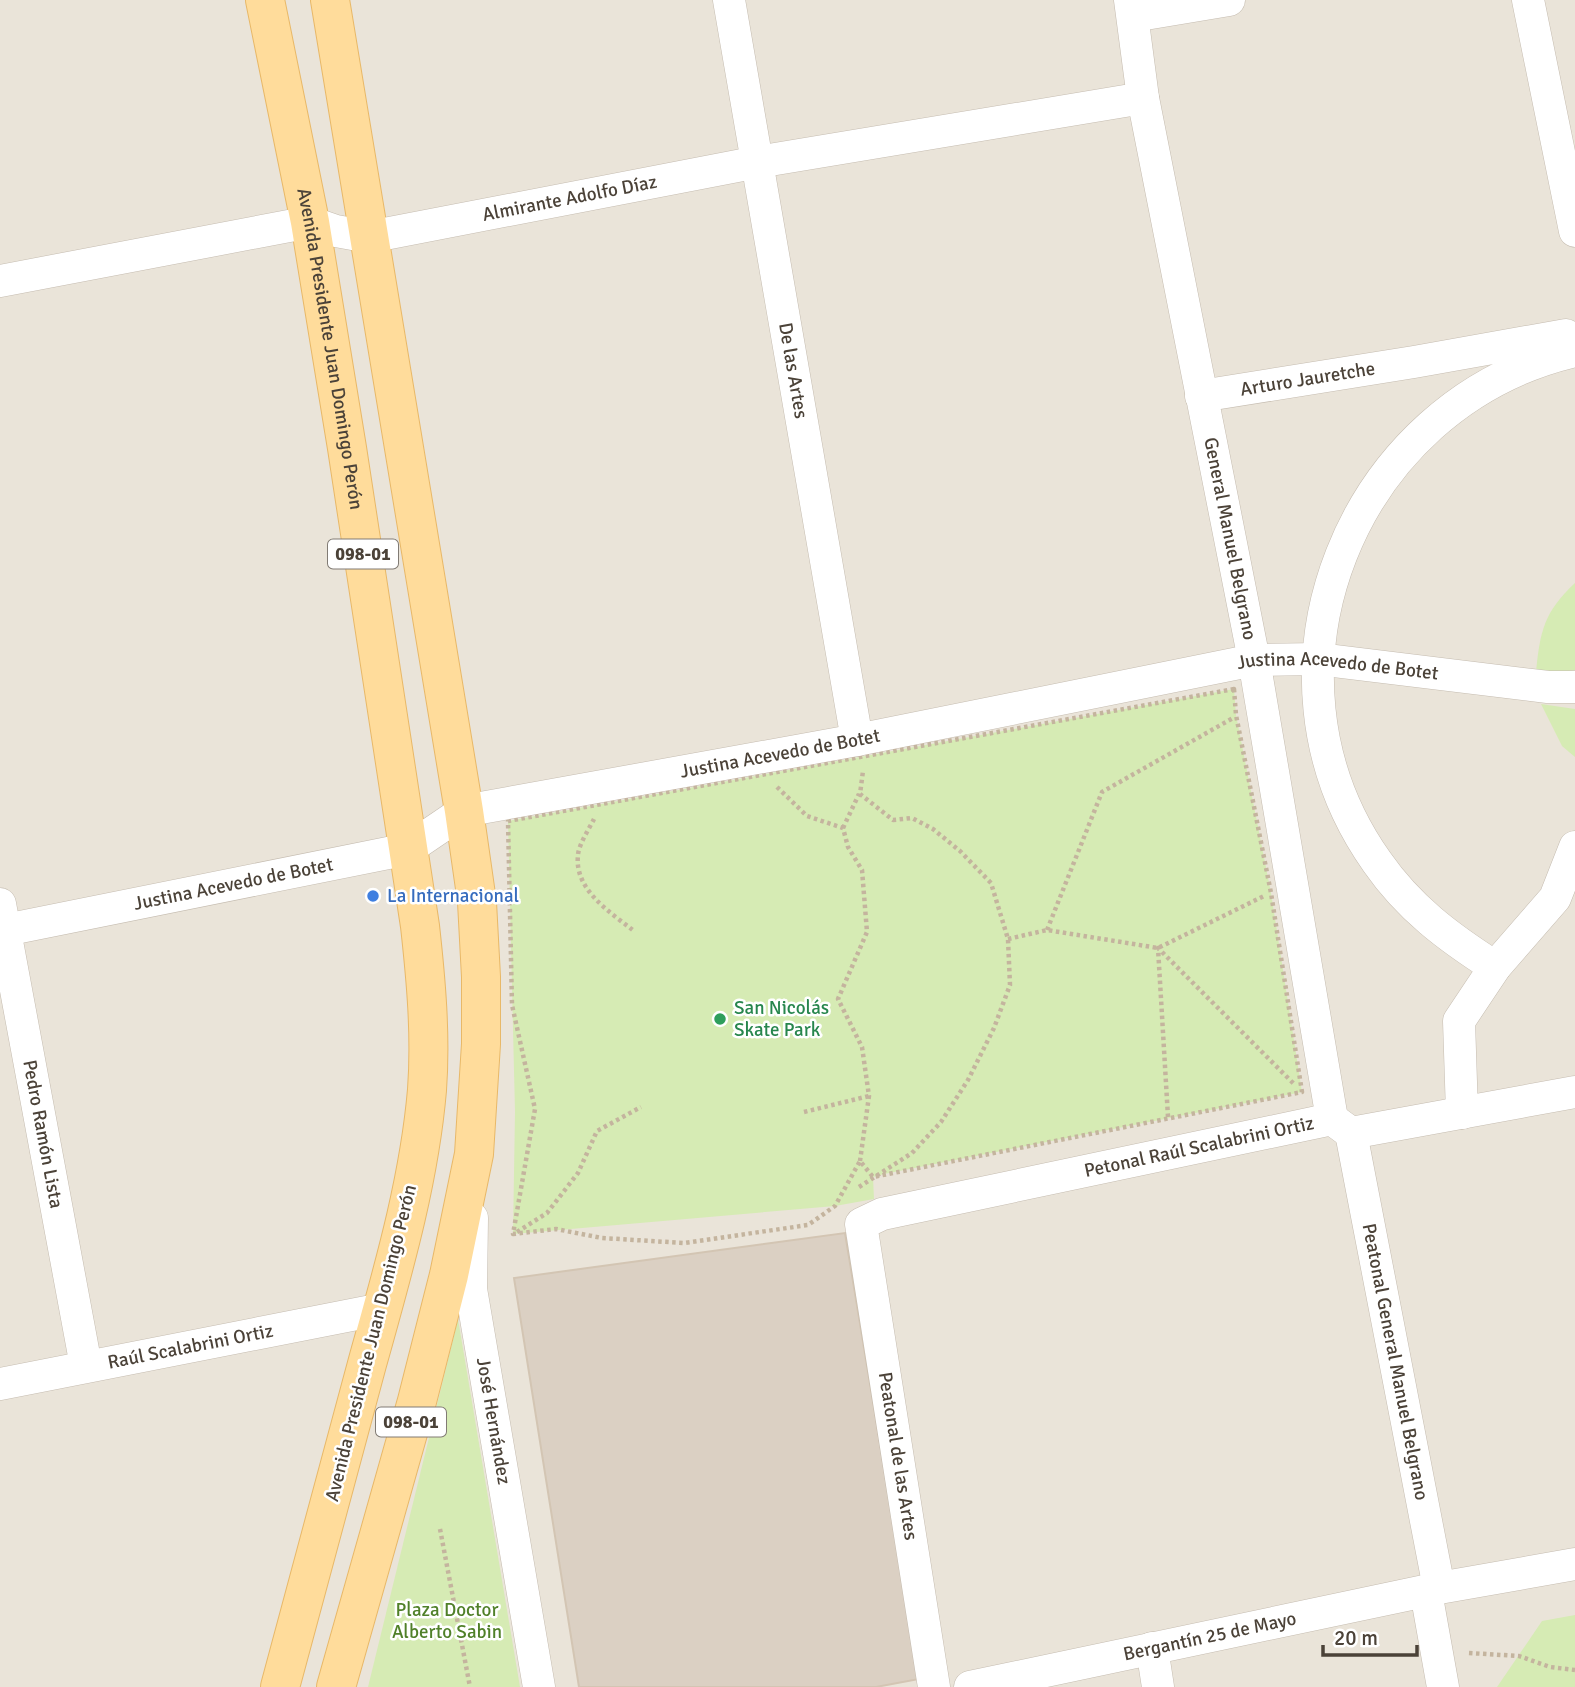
<svg xmlns="http://www.w3.org/2000/svg" width="1575" height="1687" font-family="Signika,sans-serif">
  <style>
    .residential { fill: #eae4d9 }
    .green { fill: #d6ebb4 }
    .building { fill: #dbd0c3; stroke: #d3c5b3; stroke-width: 2 }
    .lines { fill: none; stroke-linecap: round; stroke-linejoin: round }
    .minor-casing { stroke: #c5bcb0; stroke-width: 33 }
    .major-casing { stroke: #e8b868; stroke-width: 40 }
    .path { stroke: #c4b49e; stroke-width: 4.5; stroke-dasharray: 3.5 3.5; stroke-linecap: butt }
    .minor { stroke: #fff; stroke-width: 32 }
    .major { stroke: #ffdc9b; stroke-width: 38 }
    .shop-dot { fill: #3f7fe0; stroke: #fff; stroke-width: 2.5 }
    .leisure-dot { fill: #2e9e5b; stroke: #fff; stroke-width: 2.5 }
    .labels { text-anchor: middle; dominant-baseline: central; stroke-width: 5; stroke-linejoin: round; paint-order: stroke }
    .shield { fill: #fff; stroke: #817b74; stroke-width: 2 }
    .shield-label { font-size: 18px; font-weight: bold; fill: #4b4238 }
    .street-label { font-size: 19px; fill: #4b4238; stroke: #fff }
    .shop-label { font-size: 19px; fill: #366cbe; stroke: #fff; text-anchor: start }
    .leisure-label { font-size: 19px; fill: #27864d; stroke: #fff; text-anchor: start }
    .park-label { font-size: 19px; fill: #508029; stroke: #fff }
  </style>
  <rect width="100%" height="100%" fill="#f6f2eb"/>
  <rect class="residential" x="0" y="0" width="1575" height="1687"/>
  <g class="green">
    <path d="M1575 583V670L1562 672H1536C1540 631 1544 612 1575 583Z"/>
    <path d="M1234 689 1236 715 1271 893 1302 1092 884 1174 873 1177 874 1199 835 1206 513 1234 515 1112 508 821Z"/>
    <path d="M1541 704 1575 709V757L1562 746Z"/>
    <path d="M458 1319 520 1687H368Z"/>
    <path d="M1575 1615V1687H1497L1542 1621Z"/>
  </g>
  <path class="building" d="M845 1233 919 1679 876 1687H579L514 1278Z"/>
  <g class="lines">
    <defs>
      <g id="minor">
        <path id="s1" d="M729 0 857 740"/>
        <path id="s2" d="M1130 0 1143 98 1254 660 1332 1119"/>
        <path d="M1528 0 1575 231"/>
        <path d="M1133 16 1229 0"/>
        <path id="s3" d="M0 281 310 222 336 231 369 237 758 162 1143 98"/>
        <path id="s4" d="M1201 396 1414 362 1566 335"/>
        <path id="s5" d="M0 904 86 1366"/>
        <path id="s6" d="M0 931 408 849 464 811 857 740 1254 660 1318 659 1548 687H1575"/>
        <path d="M1495 967C1448 937 1409 908 1377 862 1242 672 1351 403 1575 351"/>
        <path d="M1462 1113 1459 1021 1495 967 1555 898 1575 847"/>
        <path id="s7" d="M1351 1133 1439 1588"/>
        <path id="s8" d="M472 1218 471 1289 539 1687"/>
        <path id="s9" d="M0 1384 382 1309"/>
        <path d="M1426 1592 1443 1687"/>
        <path d="M1152 1648 1158 1687"/>
        <path id="s10" d="M934 1687 861 1224 882 1214 1332 1119 1351 1133 1575 1092"/>
        <path id="s11" d="M970 1687 1439 1588 1575 1564"/>
      </g>
      <g id="major">
        <path id="s12" d="M265 0 310 222 347 448 420 926C426 980 431 1035 427 1090 419 1183 392 1274 367 1364 338 1472 309 1579 280 1687"/>
        <path d="M330 0 464 811 477 902 481 977V1044L474 1154 449 1275 417 1401 336 1687"/>
      </g>
    </defs>
    <use href="#minor" class="minor-casing"/>
    <use href="#major" class="major-casing"/>
    <g class="path">
      <path d="M1234 689 1236 715 1271 893 1302 1092 873 1177 860 1161 835 1206 808 1225 684 1243 602 1238 556 1229 513 1234 535 1109 512 1005 508 821Z"/>
      <path d="M777 787 807 816 843 828 848 847 862 870 867 932 838 999 862 1047 869 1096 860 1161"/>
      <path d="M594 819C589 829 579 844 578 855 574 890 610 912 634 931"/>
      <path d="M843 828 859 794"/>
      <path d="M1047 930 1102 792 1233 718"/>
      <path d="M1008 939 1047 930 1158 948 1264 896"/>
      <path d="M804 1112 869 1096"/>
      <path d="M1168 1117 1158 948 1294 1084"/>
      <path d="M859 1187 912 1153 941 1122 968 1080 994 1028 1010 985 1008 939 991 883 960 851 933 829 912 818 893 820 860 794 863 771"/>
      <path d="M517 1232 547 1213 578 1173 597 1131 641 1107"/>
      <path d="M440 1529 470 1687"/>
      <path d="M1469 1653 1519 1656 1550 1667 1575 1670"/>
    </g>
    <use href="#minor" class="minor"/>
    <use href="#major" class="major"/>
  </g>
  <circle class="shop-dot" cx="373" cy="896" r="7"/>
  <circle class="leisure-dot" cx="720" cy="1019" r="7"/>
  <g class="labels">
    <g class="shield">
      <rect x="328" y="539.5" width="70" height="29" rx="5"/>
      <rect x="376" y="1407.5" width="70" height="29" rx="5"/>
    </g>
    <g class="shield-label">
      <text x="363" y="554">098-01</text>
      <text x="411" y="1422">098-01</text>
    </g>
    <g class="street-label">
      <text stroke="none"><textPath href="#s3" startOffset="581">Almirante Adolfo Díaz</textPath></text>
      <text stroke="none"><textPath href="#s12" startOffset="355">Avenida Presidente Juan Domingo Perón</textPath></text>
      <text stroke="none"><textPath href="#s1" startOffset="376">De las Artes</textPath></text>
      <text stroke="none"><textPath href="#s4" startOffset="108">Arturo Jauretche</textPath></text>
      <text stroke="none"><textPath href="#s2" startOffset="548">General Manuel Belgrano</textPath></text>
      <text stroke="none"><textPath href="#s6" startOffset="1372">Justina Acevedo de Botet</textPath></text>
      <text stroke="none"><textPath href="#s6" startOffset="805">Justina Acevedo de Botet</textPath></text>
      <text stroke="none"><textPath href="#s6" startOffset="238">Justina Acevedo de Botet</textPath></text>
      <text stroke="none"><textPath href="#s5" startOffset="234">Pedro Ramón Lista</textPath></text>
      <text stroke="none"><textPath href="#s10" startOffset="816">Petonal Raúl Scalabrini Ortiz</textPath></text>
      <text transform="translate(371 1343) rotate(-76)">Avenida Presidente Juan Domingo Perón</text>
      <text stroke="none"><textPath href="#s9" startOffset="194">Raúl Scalabrini Ortiz</textPath></text>
      <text stroke="none"><textPath href="#s7" startOffset="233">Peatonal General Manuel Belgrano</textPath></text>
      <text stroke="none"><textPath href="#s8" startOffset="205">José Hernández</textPath></text>
      <text transform="translate(898 1456) rotate(81)">Peatonal de las Artes</text>
      <text stroke="none"><textPath href="#s11" startOffset="245">Bergantín 25 de Mayo</textPath></text>
    </g>
    <g class="shop-label">
      <text x="387" y="896">La Internacional</text>
    </g>
    <g class="leisure-label">
      <text x="734" y="1008">San Nicolás<tspan x="734" dy="22">Skate Park</tspan></text>
    </g>
    <g class="park-label">
      <text x="447" y="1610">Plaza Doctor<tspan x="447" dy="22">Alberto Sabin</tspan></text>
    </g>
  </g>
  <path d="M1323 1645v10h94v-10" fill="none" stroke="#4b4238" stroke-width="3.5"/>
  <text x="1334" y="1645" font-size="21" fill="#4b4238" stroke="#ffffff" stroke-width="5" paint-order="stroke">20 m</text>
</svg>
